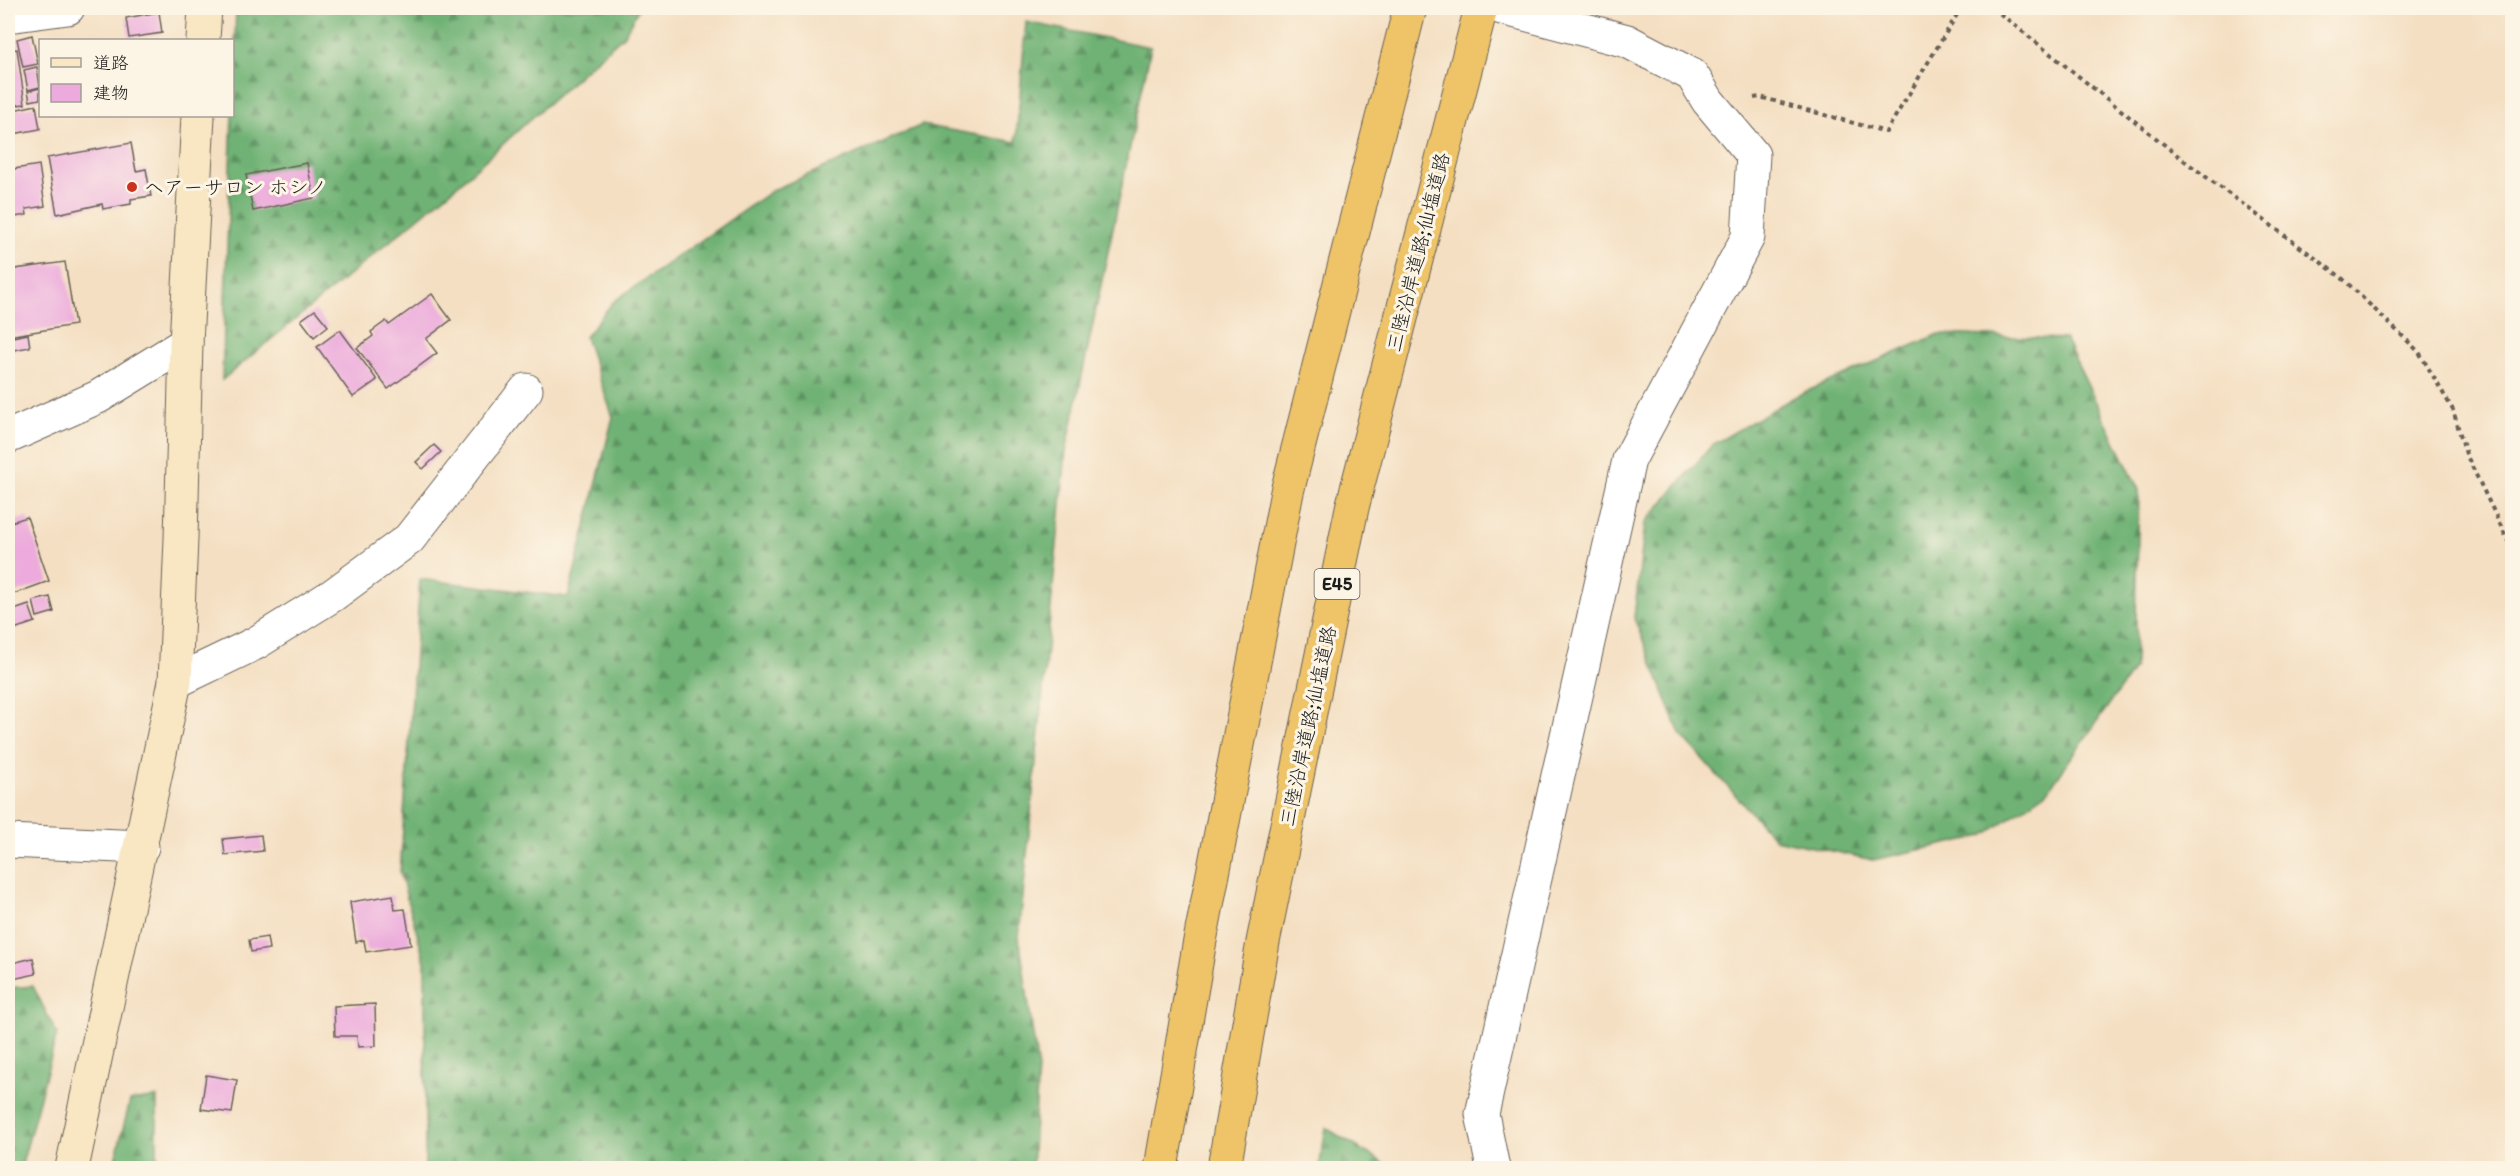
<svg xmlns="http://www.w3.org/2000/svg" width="2520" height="1176" font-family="Itim,'Klee One',sans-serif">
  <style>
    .forest { fill: url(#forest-firs); stroke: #466748; stroke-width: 1.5 }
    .building { fill: #ecabdc }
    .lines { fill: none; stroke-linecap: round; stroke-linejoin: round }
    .street-casing { stroke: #686056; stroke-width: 35 }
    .secondary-casing { stroke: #686056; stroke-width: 35 }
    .highway-casing { stroke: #686056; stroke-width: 35 }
    .path { stroke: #686056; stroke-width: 4; stroke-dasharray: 4.5 4.5; stroke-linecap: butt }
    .street { stroke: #fff; stroke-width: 33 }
    .secondary { stroke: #f9e7c3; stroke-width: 33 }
    .highway { stroke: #efc469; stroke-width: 33 }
    .poi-dot { fill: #c8321e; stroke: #fcf5e5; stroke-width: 2 }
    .labels { text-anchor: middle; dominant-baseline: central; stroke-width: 6; stroke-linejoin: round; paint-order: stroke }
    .shield { fill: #fcf5e5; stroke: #5f5d58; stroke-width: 1.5 }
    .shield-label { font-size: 18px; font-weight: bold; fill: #1c1c1c }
    .poi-label { font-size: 20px; fill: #1c1c1c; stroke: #fcf5e5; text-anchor: start }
    .street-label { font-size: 20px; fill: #1c1c1c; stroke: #fcf5e5 }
  </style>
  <defs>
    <pattern id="forest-firs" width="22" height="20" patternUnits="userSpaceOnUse" patternTransform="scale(1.5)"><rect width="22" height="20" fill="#6fb275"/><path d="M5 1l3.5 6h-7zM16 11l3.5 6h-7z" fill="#5a905f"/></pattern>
  </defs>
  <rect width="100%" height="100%" fill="#fcf5e5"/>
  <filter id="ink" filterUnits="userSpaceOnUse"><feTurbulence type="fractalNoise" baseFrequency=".0167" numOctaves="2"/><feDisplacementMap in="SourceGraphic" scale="12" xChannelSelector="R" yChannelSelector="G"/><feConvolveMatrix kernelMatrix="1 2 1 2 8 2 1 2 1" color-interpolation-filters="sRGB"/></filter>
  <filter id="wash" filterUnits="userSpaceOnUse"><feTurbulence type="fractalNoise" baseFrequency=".008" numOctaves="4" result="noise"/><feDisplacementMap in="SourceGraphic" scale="24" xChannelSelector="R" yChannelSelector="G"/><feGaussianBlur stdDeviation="1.35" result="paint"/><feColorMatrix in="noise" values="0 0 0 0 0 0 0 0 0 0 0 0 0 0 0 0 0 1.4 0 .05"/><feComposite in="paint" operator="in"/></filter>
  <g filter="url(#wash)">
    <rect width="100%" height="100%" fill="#f4dfc2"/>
    <g class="forest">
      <path d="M236 8H639L624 35 452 190 222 380Z"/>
      <path d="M1026 22 1151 47 1066 452 1019 937 1038 1069 1032 1168H425V962L400 873 420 579 568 597 613 417 585 337 613 302 773 190 922 125 1016 142Z"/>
      <path d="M1939 334 2065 339 2139 490 2135 668 2047 792 1983 836 1873 860 1775 839 1680 734 1634 618 1645 523 1712 445 1796 396Z"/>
      <path d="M33 986 57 1034 21 1168H8V988Z"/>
      <path d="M157 1097V1168H113L130 1101Z"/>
      <path d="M1326 1128 1392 1168H1319Z"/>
    </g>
    <g id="blocks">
      <g class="building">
        <path d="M159 12 162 33 129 38 126 18Z"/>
        <path d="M32 35 38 64 23 67 17 39Z"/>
        <path d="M17 49 25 104 8 106V50Z"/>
        <path d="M37 67 40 87 28 90 24 70Z"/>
        <path d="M40 88V99L30 101 28 91Z"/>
        <path d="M36 105 40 129 13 134 9 111Z"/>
        <path d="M131 143 136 171 146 169 151 196 131 199V204L103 209 102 204 57 214 47 158Z"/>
        <path d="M307 163 314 198 253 211 246 175Z"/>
        <path d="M39 165 45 206 26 209 27 215 8 218V170Z"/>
        <path d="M65 262 75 325 8 336V270Z"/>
        <path d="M432 294 451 320 426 339 437 353 388 389 357 348 373 336 371 332 386 321 389 325Z"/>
        <path d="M315 310 328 326 314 337 301 320Z"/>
        <path d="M340 330 377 380 353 397 317 347Z"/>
        <path d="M28 334 30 347 8 351V338Z"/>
        <path d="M434 445 441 452 423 469 416 462Z"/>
        <path d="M27 517 49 581 8 596V523Z"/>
        <path d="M50 597 54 612 37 617 33 601Z"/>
        <path d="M29 605 35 622 8 631V612Z"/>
        <path d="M261 835 263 851 225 855 223 839Z"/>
        <path d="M393 895 395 910 405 909 411 945 366 952 364 940 356 942 350 902Z"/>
        <path d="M267 937 269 949 251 952 249 940Z"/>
        <path d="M33 958 36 974 8 980V964Z"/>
        <path d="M375 1004 376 1046 358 1047 357 1036H335L334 1006Z"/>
        <path d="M206 1075 237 1080 232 1113 201 1109Z"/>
      </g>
    </g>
  </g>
  <g filter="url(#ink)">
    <use href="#blocks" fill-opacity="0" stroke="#686056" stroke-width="1.5"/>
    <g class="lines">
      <defs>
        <g id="street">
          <path d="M8 16 68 8"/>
          <path d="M8 437 98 397 186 343"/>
          <path d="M175 682 256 643 333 595 409 539 526 390"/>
          <path d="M8 841 142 847"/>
          <path d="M1493 1168 1482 1114 1629 460 1748 237 1753 155 1708 101 1692 75 1627 41 1502 8"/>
        </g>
        <g id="secondary">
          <path d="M203 40 205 8"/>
          <path d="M72 1168 175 682 181 539 186 343 198 116"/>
        </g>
        <g id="highway">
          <path d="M1161 1168 1199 946 1287 492 1410 8"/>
          <path d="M1224 1168 1263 942 1352 508 1481 8"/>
        </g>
      </defs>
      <use href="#street" class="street-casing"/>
      <use href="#secondary" class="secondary-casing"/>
      <use href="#highway" class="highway-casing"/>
      <g class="path">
        <path d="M1993 8 2186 162 2342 278 2419 352 2453 410 2466 454 2512 549"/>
        <path d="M1754 98 1760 97 1886 132 1961 8"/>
      </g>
      <use href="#street" class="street"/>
      <use href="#secondary" class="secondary"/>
      <use href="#highway" class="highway"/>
    </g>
  </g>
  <circle class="poi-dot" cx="132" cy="187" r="6"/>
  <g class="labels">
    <rect class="shield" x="1314.5" y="569" width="45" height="30" rx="4.5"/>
    <g class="shield-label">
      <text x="1337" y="584">E45</text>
    </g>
    <g class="poi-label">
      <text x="144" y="187">ヘアーサロン ホシノ</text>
    </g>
    <g class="street-label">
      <text transform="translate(1418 252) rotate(-76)">三陸沿岸道路;仙塩道路</text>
      <text transform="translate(1308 726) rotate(-78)">三陸沿岸道路;仙塩道路</text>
    </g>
  </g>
  <rect width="2520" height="1176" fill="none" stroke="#fcf5e5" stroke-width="30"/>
  <rect x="39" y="39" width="195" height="78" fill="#fcf5e5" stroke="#a29e95" stroke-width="1.5"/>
  <rect x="51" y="58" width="30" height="9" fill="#f9e7c3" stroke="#a29e95" stroke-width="1.5"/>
  <text x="93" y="69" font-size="18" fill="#1c1c1c">道路</text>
  <rect x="51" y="84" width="30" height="18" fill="#ecabdc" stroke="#a29e95" stroke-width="1.5"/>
  <text x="93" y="99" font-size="18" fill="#1c1c1c">建物</text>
</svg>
